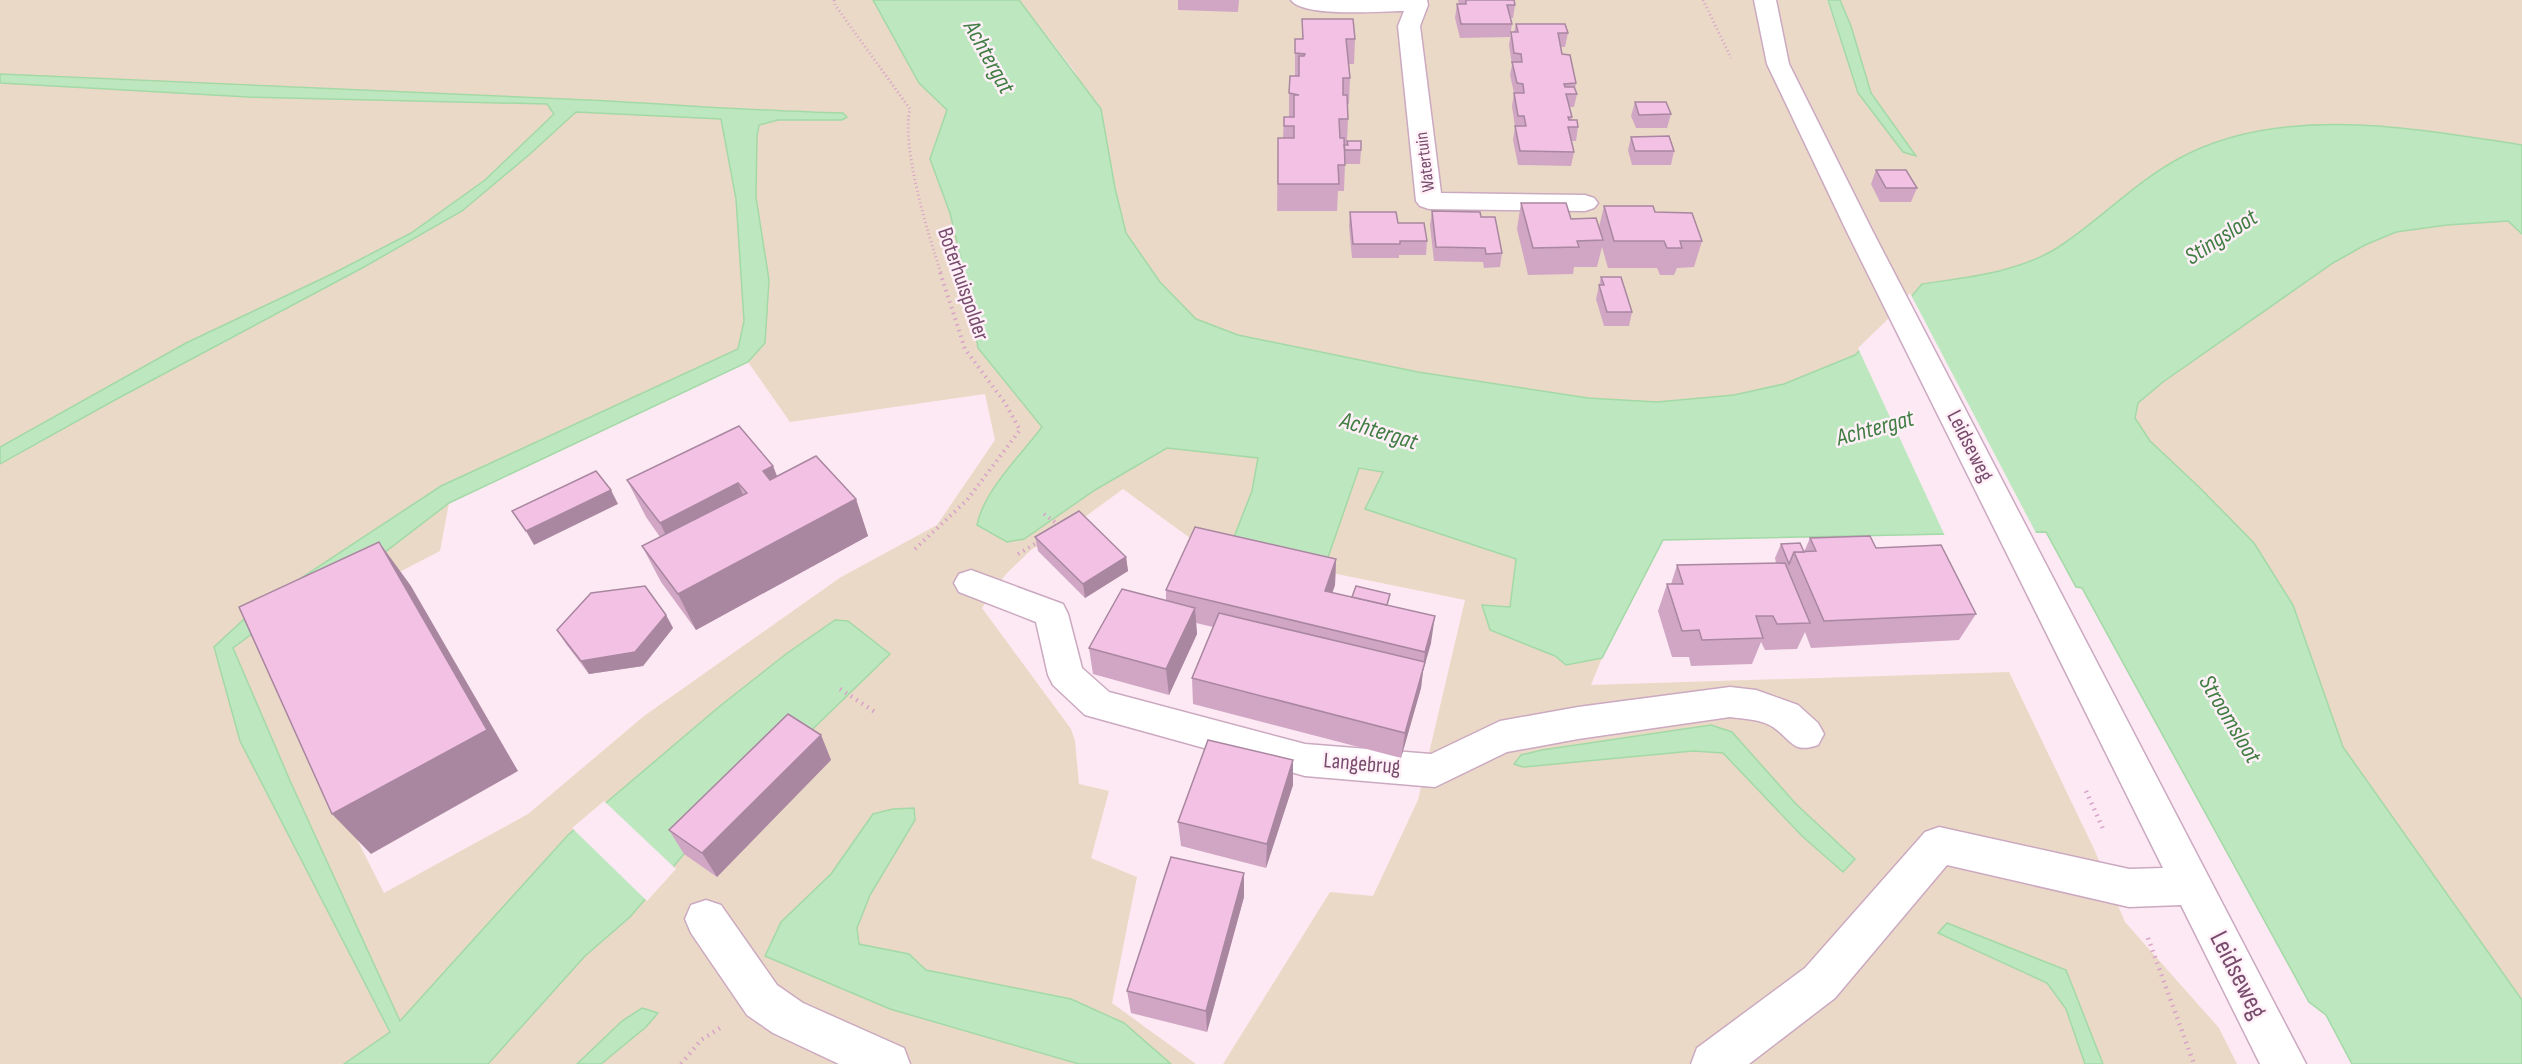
<svg xmlns="http://www.w3.org/2000/svg" width="2522" height="1064" font-family="'Sofia Sans Condensed',sans-serif">
  <style>
    .green { fill: #ebd9c7; fill-rule: evenodd }
    .water { fill: #bde7bf; stroke: #a3d9a6; stroke-width: 1.5 }
    .pier { fill: #fde9f3 }
    .lines { fill: none; stroke-linecap: round; stroke-linejoin: round }
    .minor-casing { stroke: #cba9c0; stroke-width: 3 }
    .path-far2 { stroke: #d8a3c9; stroke-width: 3; stroke-dasharray: 1 3; stroke-linecap: butt }
    .path-far1 { stroke: #d8a3c9; stroke-width: 4; stroke-dasharray: 1.5 4.5; stroke-linecap: butt }
    .path { stroke: #d8a3c9; stroke-width: 4.5; stroke-dasharray: 1.5 5; stroke-linecap: butt }
    .minor { fill: #fff; fill-rule: evenodd }
    .wall { fill: #d0a6c4 }
    .shaded-wall { fill: #a987a0 }
    .building { fill: #f2c1e4; stroke: #a987a0; stroke-width: 1.5 }
    .labels { text-anchor: middle; dominant-baseline: central; stroke-width: 5; stroke-linejoin: round; paint-order: stroke }
    .far-street-label { font-size: 18px; fill: #784c6d; stroke: #fff0f8 }
    .street-label { font-size: 22px; fill: #784c6d; stroke: #fff0f8 }
    .water-label { font-size: 24px; font-style: italic; fill: #3f7d42; stroke: #fff0f8 }
    .near-street-label { font-size: 27px; fill: #784c6d; stroke: #fff0f8 }
  </style>
  <rect width="100%" height="100%" fill="#fde9f3"/>
  <g class="green">
    <path d="M0 0H873L919 83 947 110 930 159 950 213 968 288 978 348 1042 427 994 488 1024 539 1095 490 1167 448 1258 458 1252 491 1234 537 1326 562 1359 468 1384 472 1365 509 1516 559 1510 607 1482 605 1566 665 1602 658 1591 685 2009 672 2094 849 2125 922 2219 1028 2237 1064H1223L1330 892 1373 896 1418 800 1465 600 1332 573 1194 541 1123 489 1082 519 1031 550 1006 574 982 608 1071 729 1075 741 1079 784 1109 791 1091 858 1137 877 1112 1003 1196 1064H1171L1124 1023 1071 999 926 970 909 954 859 944 857 928 870 895 915 821 873 814 831 874 781 922 890 1009 1079 1064H601L658 1014 642 1008 622 1021 577 1064H488L585 956 630 917 684 854 890 654 720 706 568 835 400 1021 291 783 233 648 303 596 372 562 449 503 440 551 259 645 384 893 528 814 644 716 841 577 937 525 995 440 985 394 790 422 748 362 765 343 769 280 756 197 757 136 759 124 778 120H842L843 113 192 84 0 74ZM1711 725 1732 732 1796 804 1855 860 1843 872 1802 836 1723 753 1693 751 1523 767 1514 764 1521 755 1542 750Z"/>
    <path d="M1019 0H1827L1858 93 1915 156 1871 93 1851 26 1840 0H2522V145C2413 128 2280 103 2178 159 2134 183 2099 221 2057 248 2016 273 1968 277 1922 284L1890 322 1855 355 1784 384 1734 395 1657 402 1588 398 1418 372 1238 335 1196 319 1160 282 1126 233 1115 188 1075 72Z"/>
    <path d="M0 83 248 97 547 104 554 114 485 180 411 233 334 273 186 343 0 447Z"/>
    <path d="M576 112 721 118 736 199 744 321 738 349 441 486 257 607 214 647 240 741 390 1033 344 1064H0V464L113 401 364 267 462 211 530 154Z"/>
    <path d="M2508 221 2522 222V1000L2343 747 2293 605 2254 543 2199 487 2150 441 2135 418 2138 403 2163 382 2333 263 2365 245 2396 232 2447 225Z"/>
  </g>
  <g class="water">
    <path d="M873 0H1019L1101 109 1115 188 1126 233 1160 282 1196 319 1238 335 1418 372 1588 398 1657 402 1734 395 1784 384 1855 355 1890 322 1922 284C1968 277 2016 273 2057 248 2099 221 2134 183 2178 159 2279 103 2413 128 2522 145V234L2508 221 2447 225 2396 232 2365 245 2333 263 2163 382 2138 403 2135 418 2150 441 2199 487 2254 543 2293 605 2343 747 2522 1000V1064H2352L2326 1015 2309 1002 2082 588 2076 587 2046 532 1663 540 1602 658 1566 665 1555 656 1490 630 1482 605 1510 607 1516 559 1365 509 1383 472 1359 468 1326 563 1234 537 1252 491 1258 458 1167 448 1095 490 1024 539 1007 542 977 525C984 490 1021 455 1042 427L978 348 968 288 950 213 930 159 947 110 919 83Z"/>
    <path d="M1828 0H1840L1851 26 1871 93 1916 156 1903 152 1858 93Z"/>
    <path d="M0 74C189 84 378 91 566 99 659 103 751 111 843 113L847 117 842 120H778L759 125 757 136 756 197 769 280 765 343 748 362 449 503 372 562 303 596 233 648 291 783 400 1021 568 835 720 706 786 654 835 620 848 621 890 654 684 854 630 917 585 956 488 1064H344L390 1032 240 741 214 647 257 607 441 486 738 349 744 321 736 199 721 119 576 112 530 154 462 211 364 267 113 401 0 464V447L186 343 334 273 411 233 485 180 554 114 547 104 248 97 0 83Z"/>
    <path d="M1711 725 1732 732 1796 804 1855 859 1843 872 1802 836 1723 753 1693 751 1523 767 1514 764 1521 755 1542 750Z"/>
    <path d="M914 808 915 820 870 895 857 928 859 944 909 954 926 970 1071 999 1124 1023 1171 1064H1079L890 1009 765 956 781 922 831 874 873 814 893 809Z"/>
    <path d="M1947 923 2066 970 2103 1064H2085L2066 1009 2047 983 1938 933Z"/>
    <path d="M642 1008 658 1013 646 1027 601 1064H577L622 1021Z"/>
  </g>
  <g class="pier">
    <path d="M1910 293 2037 535 1945 536 1858 348 1887 320Z"/>
    <path d="M604 801 676 869 647 901 572 828Z"/>
  </g>
  <g class="lines">
    <defs>
      <g id="minor">
        <path d="M1291 0H1427L1428 5 1420 26 1441 193 1585 195 1594 198 1598 203 1594 208 1585 211 1429 209 1420 206 1416 201 1398 26 1404 11C1381 11 1304 18 1291 0Z"/>
        <path d="M1754 0H1776L1789 64 1873 232 2306 1064H2260L2181 905 2129 907 1947 865 1835 998 1749 1064H1691L1697 1048 1805 968 1925 832 1939 827 2129 869 2163 868 1847 232 1767 64Z"/>
        <path d="M971 570 1063 604 1068 614 1082 668 1109 692 1305 744 1431 754 1500 721 1578 707 1730 687 1756 690 1798 705 1818 723 1824 734 1818 745C1792 754 1792 740 1773 727 1760 719 1744 719 1730 717L1578 739 1507 752 1435 787 1305 776 1085 715 1053 685 1048 675 1036 622 959 592 954 583 959 574Z"/>
        <path d="M706 900 721 905 777 985 803 1003 904 1048 910 1064H839L773 1033 747 1015 691 933 685 919 691 905Z"/>
      </g>
    </defs>
    <use href="#minor" class="minor-casing"/>
    <g class="path-far2">
      <path d="M834 0 835 5 910 109C901 147 928 234 941 273"/>
      <path d="M1703 0 1731 58"/>
    </g>
    <g class="path-far1">
      <path d="M1044 514 1060 526"/>
      <path d="M915 549 967 500 1020 430 1005 403 965 349 940 272"/>
      <path d="M1018 554 1040 541"/>
    </g>
    <g class="path">
      <path d="M840 689 878 714"/>
      <path d="M2086 791 2104 831"/>
      <path d="M2148 938 2194 1064"/>
      <path d="M681 1064 701 1040 720 1028"/>
    </g>
    <use href="#minor" class="minor"/>
  </g>
  <g class="wall">
    <path d="M1178 0H1239L1238 12 1178 10Z"/>
    <path d="M1458 0H1514L1515 5 1513 18H1510L1512 24 1510 37 1460 38 1455 18 1457 4H1459Z"/>
    <path d="M1302 19 1355 39 1354 64H1349L1350 78 1349 104H1348V119L1347 141 1361 150 1360 164H1345L1344 191H1338L1337 211H1277L1278 138H1283L1284 117H1289V93L1295 76V39H1302Z"/>
    <path d="M1516 24 1568 33 1565 47H1560L1562 54 1576 83 1575 90 1577 94 1574 107H1570L1572 117 1571 120 1578 127 1576 141H1572L1574 152 1571 166 1518 165 1513 140 1515 127 1512 106 1514 93 1510 75 1512 65 1509 45 1511 32H1514Z"/>
    <path d="M1635 102 1671 114 1667 128H1636L1631 116Z"/>
    <path d="M1631 137 1674 151 1671 165H1632L1628 150Z"/>
    <path d="M1876 170 1917 188 1911 202H1880L1871 184Z"/>
    <path d="M1521 203 1599 227 1604 206 1655 212 1702 241 1694 267 1677 268 1674 275H1660L1657 268H1608L1602 247 1597 267H1574L1573 274 1528 275 1517 229Z"/>
    <path d="M1432 211 1481 217 1502 253 1500 267 1484 268 1483 262 1434 261 1430 225Z"/>
    <path d="M1350 212 1398 223 1427 241 1426 255H1399V258H1352L1349 226Z"/>
    <path d="M1601 277 1632 312 1629 326H1604L1596 299Z"/>
    <path d="M773 466 777 476 856 499 868 536 696 630 661 582 642 546 660 537 646 517 627 480Z"/>
    <path d="M1035 537 1126 557 1128 571 1085 598 1038 551Z"/>
    <path d="M1810 538 1876 548 1976 614 1959 640 1811 648 1805 632 1797 649 1765 650 1761 642 1752 664 1691 666 1689 657H1672L1658 611 1667 584H1671L1677 565 1776 563 1775 558 1781 544 1804 552Z"/>
    <path d="M1336 559 1335 585 1332 593 1389 606 1431 643 1423 671 1421 688 1401 758 1193 704 1192 678 1213 627 1196 623 1197 634 1169 695 1093 674 1089 648 1166 600V590Z"/>
    <path d="M666 615 673 628 643 666 589 674 566 644 557 630Z"/>
    <path d="M821 735 831 760 717 877 684 854 669 830Z"/>
    <path d="M1293 785 1266 868 1181 846 1178 822Z"/>
    <path d="M1244 873V897L1207 1032 1131 1013 1127 991Z"/>
  </g>
  <g class="shaded-wall">
    <path d="M773 466 787 503 763 471Z"/>
    <path d="M738 483 754 520 678 560 660 523Z"/>
    <path d="M611 490 618 504 534 545 526 531Z"/>
    <path d="M856 499 868 536 696 630 678 594Z"/>
    <path d="M379 542 411 586 518 771 371 854 332 814Z"/>
    <path d="M1126 557 1128 571 1085 598 1083 584Z"/>
    <path d="M1336 559 1335 585 1324 617 1325 591Z"/>
    <path d="M1195 608 1197 634 1169 695 1166 669Z"/>
    <path d="M666 615 673 628 643 666 589 674 581 661Z"/>
    <path d="M1435 616 1431 643 1423 671 1421 688 1401 758 1405 733 1423 668 1425 652Z"/>
    <path d="M821 735 831 760 717 877 702 853Z"/>
    <path d="M1293 760V785L1266 868 1267 844Z"/>
    <path d="M1244 873V897L1207 1032 1206 1011Z"/>
  </g>
  <g class="building">
    <path d="M1466 0H1514L1515 5H1507L1512 24H1461L1457 4H1466Z"/>
    <path d="M1302 19H1353L1355 39H1346L1350 78H1343V95H1347L1348 119H1339L1340 138H1344L1345 165H1338L1339 184H1278V138H1294V126H1284V117H1294V95H1299L1289 93 1290 76H1299V56H1304L1305 54 1295 53V39H1303Z"/>
    <path d="M1516 24H1565L1568 33H1558L1562 54 1570 55 1576 83 1564 84 1565 87H1574L1577 94H1566L1572 117H1568L1569 120H1577L1578 127H1568L1574 152 1520 151 1515 126H1526L1524 116H1518L1514 93H1524L1523 84 1517 83 1512 62H1522L1521 54 1514 53 1511 32H1518Z"/>
    <path d="M1635 102H1666L1671 114 1639 115Z"/>
    <path d="M1669 136 1674 151H1635L1631 137Z"/>
    <path d="M1347 141H1361V150H1345L1344 145H1348Z"/>
    <path d="M1876 170H1906L1917 188H1886Z"/>
    <path d="M1521 203H1566L1571 219 1596 218 1603 240 1577 241 1579 247 1533 248Z"/>
    <path d="M1604 206H1653L1655 212 1692 213 1702 241H1680L1682 248H1667L1664 241H1614Z"/>
    <path d="M1432 211 1480 212 1481 217H1495L1502 253 1486 254 1485 248 1436 247Z"/>
    <path d="M1350 212H1396L1398 223H1424L1427 241H1400V244H1353Z"/>
    <path d="M1601 277H1621L1632 312H1607L1599 285H1604Z"/>
    <path d="M739 426 773 466 763 471 770 480 816 456 856 499 678 594 642 546 747 493 738 483 660 523 627 480Z"/>
    <path d="M596 471 611 490 526 531 512 511Z"/>
    <path d="M1079 511 1126 557 1083 584 1035 537Z"/>
    <path d="M1195 527 1336 559 1325 591 1435 616 1425 652 1166 590Z"/>
    <path d="M1870 536 1876 548 1941 545 1976 614 1824 621 1794 552 1816 551 1810 538Z"/>
    <path d="M379 542 487 730 332 814 239 607Z"/>
    <path d="M1800 543 1804 552H1794L1789 564 1781 544Z"/>
    <path d="M1785 563 1810 623 1777 624 1773 616H1756L1763 638 1702 640 1699 630 1682 631 1667 584H1683L1677 565Z"/>
    <path d="M645 586 666 615 635 652 581 661 557 630 591 593Z"/>
    <path d="M1356 586 1390 594 1387 605 1352 597Z"/>
    <path d="M1122 589 1195 608 1166 669 1089 648Z"/>
    <path d="M1219 613 1425 662 1405 733 1192 678Z"/>
    <path d="M788 714 821 735 702 853 669 830Z"/>
    <path d="M1208 740 1293 760 1267 844 1178 822Z"/>
    <path d="M1171 857 1244 873 1206 1011 1127 991Z"/>
  </g>
  <g class="labels">
    <g class="far-street-label">
      <text transform="translate(1425 162) rotate(-97)">Watertuin</text>
    </g>
    <g class="street-label">
      <text transform="translate(963 284) rotate(71)">Boterhuispolder</text>
      <text transform="translate(1970 446) rotate(63)">Leidseweg</text>
      <text transform="translate(1362 764) rotate(5)">Langebrug</text>
    </g>
    <g class="water-label">
      <text transform="translate(989 57) rotate(61)">Achtergat</text>
      <text transform="translate(2221 237) rotate(-33)">Stingsloot</text>
      <text transform="translate(1875 428) rotate(-15)">Achtergat</text>
      <text transform="translate(1379 431) rotate(17)">Achtergat</text>
      <text transform="translate(2230 719) rotate(59)">Stroomsloot</text>
    </g>
    <g class="near-street-label">
      <text transform="translate(2238 975) rotate(63)">Leidseweg</text>
    </g>
  </g>
</svg>
